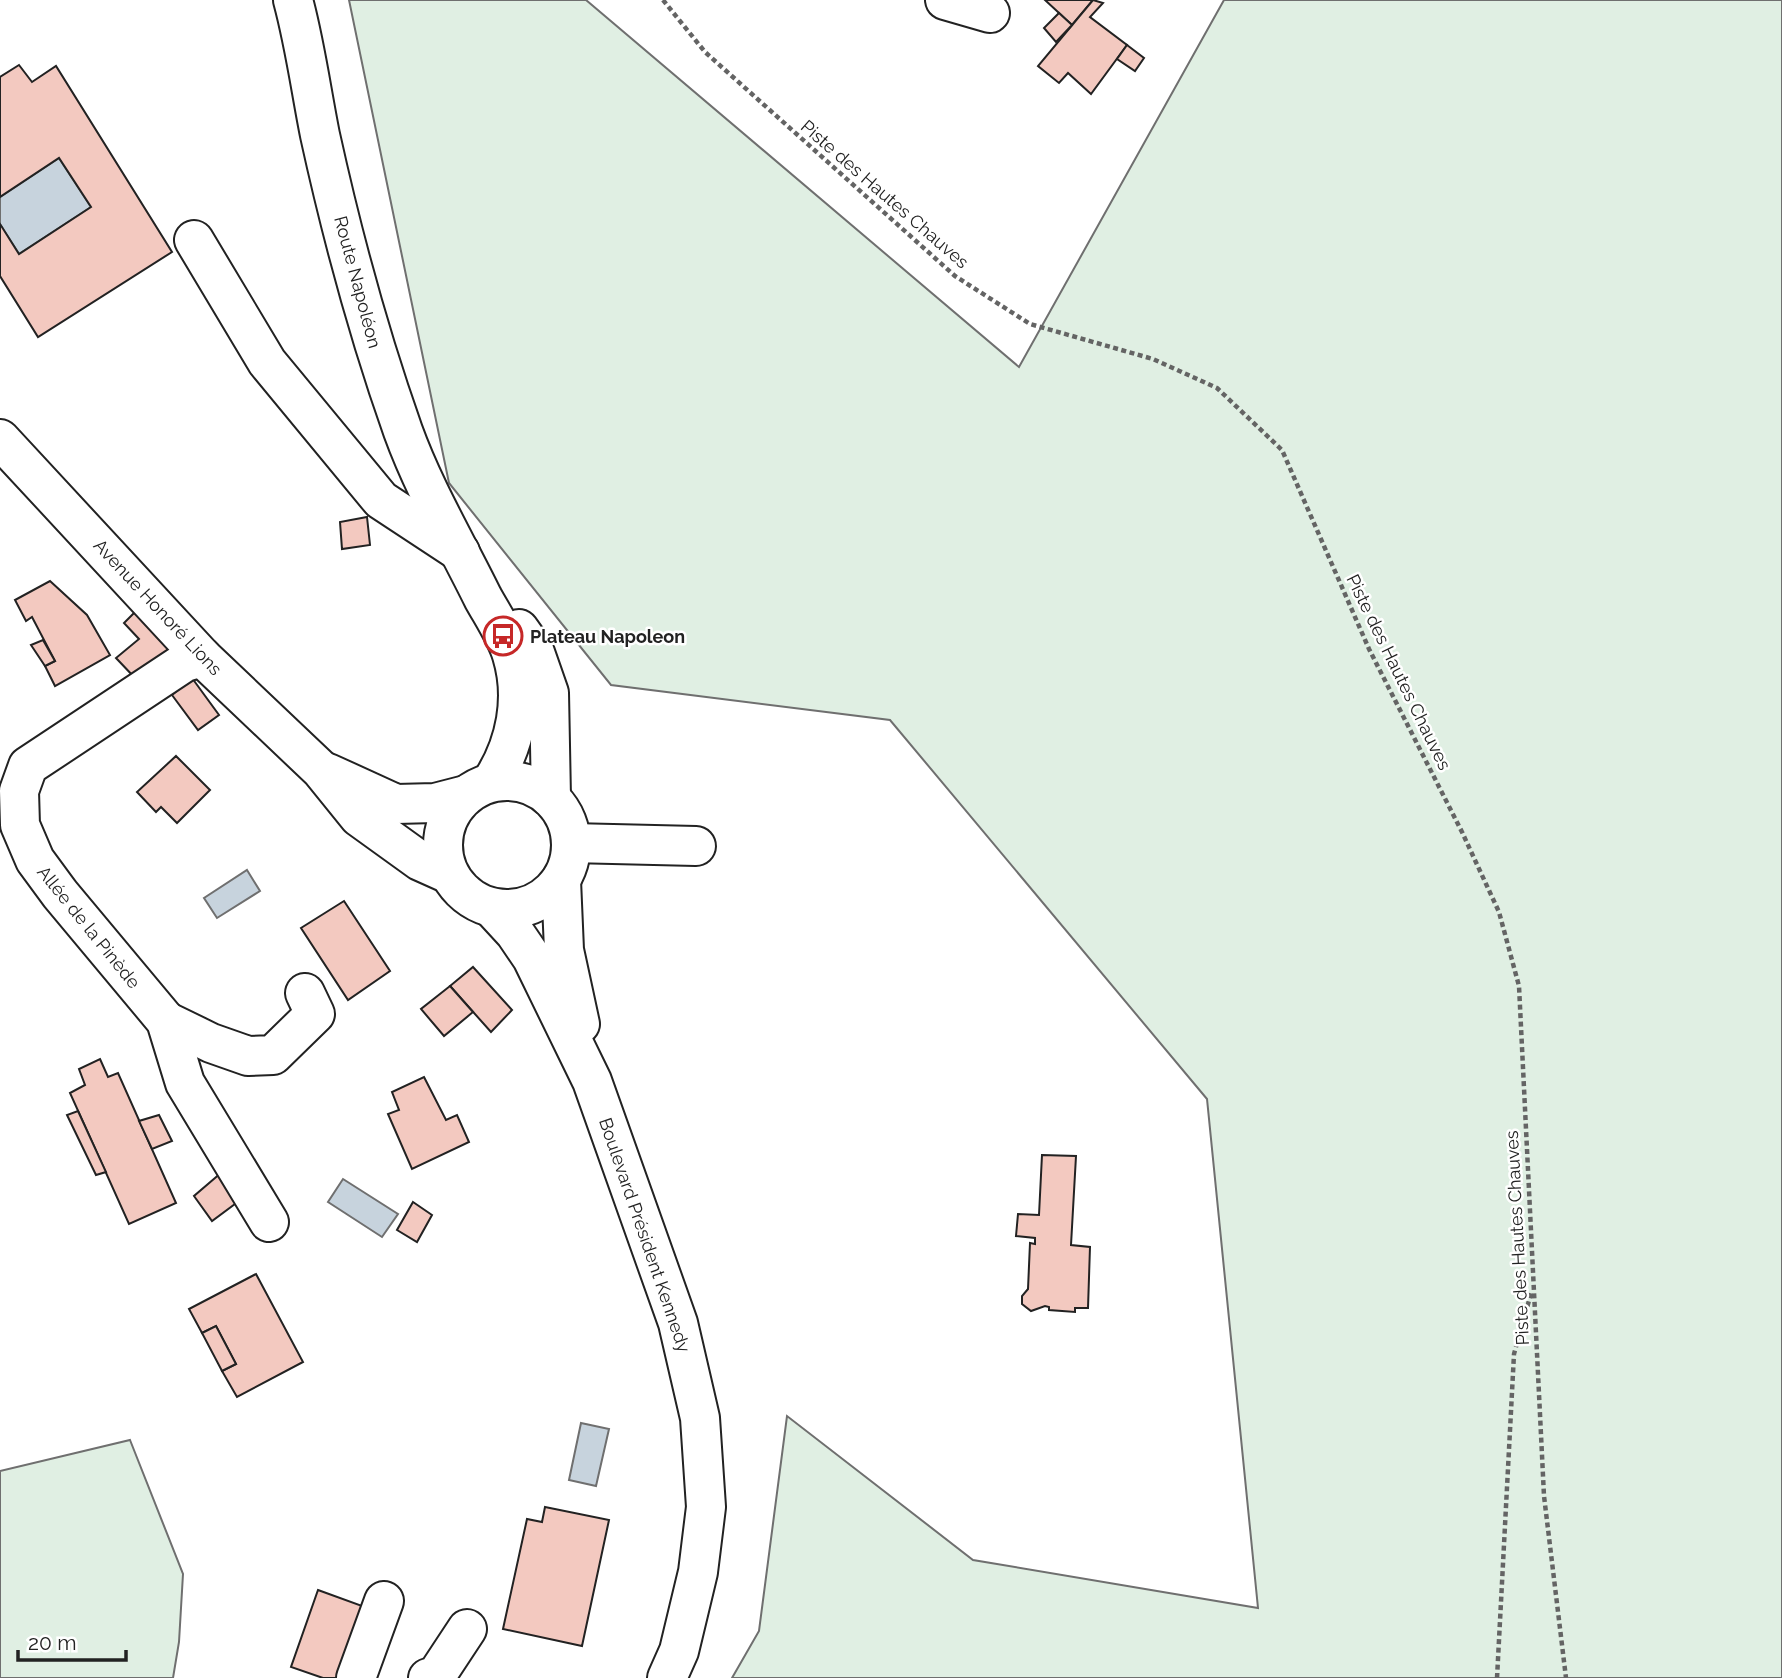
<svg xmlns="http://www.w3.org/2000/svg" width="1782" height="1678" font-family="Raleway,sans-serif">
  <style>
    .green { fill: #e0efe3; stroke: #6f6f6f; stroke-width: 2 }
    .water { fill: #c7d3dd; stroke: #6f6f6f; stroke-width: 2 }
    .building { fill: #f3c9c0; stroke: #222; stroke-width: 2 }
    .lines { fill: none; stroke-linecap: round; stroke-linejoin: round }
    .minor-casing { stroke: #222; stroke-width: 42 }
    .major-casing { stroke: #222; stroke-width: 42 }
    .path { stroke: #646464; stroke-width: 4.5; stroke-dasharray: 5 3.5; stroke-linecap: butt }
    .minor { stroke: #fff; stroke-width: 38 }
    .major { stroke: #fff; stroke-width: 38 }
    .labels { text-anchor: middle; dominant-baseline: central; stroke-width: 5; stroke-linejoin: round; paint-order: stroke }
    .street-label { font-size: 18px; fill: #222; stroke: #fff }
    .poi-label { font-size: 18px; font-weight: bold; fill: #222; stroke: #fff; text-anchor: start }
  </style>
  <rect width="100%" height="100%" fill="#fff"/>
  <g class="green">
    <path d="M349 0H586L1019 367 1224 0H1782V1678H732L759 1631 787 1416 973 1560 1258 1608 1207 1099 890 720 611 685 449 483Z"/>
    <path d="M130 1440 183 1574 179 1642 173 1678H0V1471Z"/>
  </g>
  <g class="water">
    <path d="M59 158 91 207 19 254 0 224V197Z"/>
    <path d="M247 870 260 891 217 918 204 898Z"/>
    <path d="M343 1179 398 1214 382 1237 328 1202Z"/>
    <path d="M581 1423 609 1429 596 1486 569 1480Z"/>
  </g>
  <g class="building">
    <path d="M1045 0H1093L1072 25Z"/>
    <path d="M1093 0 1103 3 1090 17 1127 45 1091 94 1068 73 1059 83 1038 66Z"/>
    <path d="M1059 13 1072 25 1056 42 1044 28Z"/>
    <path d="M1127 45 1144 58 1135 71 1117 59Z"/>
    <path d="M19 65 32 82 56 66 172 252 38 337 0 276V224L19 254 91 207 59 158 0 197V77Z"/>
    <path d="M367 517 370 545 342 549 340 522Z"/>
    <path d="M50 581 87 615 110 655 55 686 45 666 55 661 32 617 26 621 15 600Z"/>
    <path d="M137 610 172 648 136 679 116 658 139 639 124 623Z"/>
    <path d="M43 640 55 661 45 666 31 645Z"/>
    <path d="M192 678 219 715 198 730 172 695Z"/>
    <path d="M176 756 210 790 177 823 161 807 156 812 137 792Z"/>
    <path d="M344 901 390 971 348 1000 301 928Z"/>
    <path d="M473 967 512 1010 491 1032 450 986Z"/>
    <path d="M450 986 473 1012 444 1036 421 1009Z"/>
    <path d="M100 1059 108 1077 118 1073 176 1203 129 1224 70 1093 85 1085 79 1069Z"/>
    <path d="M424 1077 446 1120 457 1115 469 1142 412 1169 388 1114 399 1110 392 1092Z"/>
    <path d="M78 1111 106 1172 96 1175 67 1115Z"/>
    <path d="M159 1115 172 1141 152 1149 139 1121Z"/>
    <path d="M1042 1155 1076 1156 1071 1245 1090 1247 1088 1308H1075V1312L1049 1310V1307L1045 1306 1031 1311 1022 1304V1296L1028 1289 1030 1243 1035 1244V1238L1016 1236 1018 1214 1039 1215Z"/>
    <path d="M222 1172 239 1201 212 1221 194 1196Z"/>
    <path d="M413 1202 432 1215 417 1242 397 1230Z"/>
    <path d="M256 1274 303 1362 237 1397 222 1371 236 1364 216 1326 202 1333 189 1309Z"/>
    <path d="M216 1326 236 1364 222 1371 202 1333Z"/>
    <path d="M545 1507 609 1520 582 1646 503 1629 527 1519 542 1522Z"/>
    <path d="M318 1590 365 1607 340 1678H323L291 1667Z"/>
  </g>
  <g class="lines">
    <defs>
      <g id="minor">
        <path d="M945 0 990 13"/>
        <path d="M194 240 267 362 381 500 460 552"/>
        <path d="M202 657 185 662 28 766 19 791 20 825 35 860 60 894 166 1021 185 1083 269 1222"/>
        <path d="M571 843 696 846"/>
        <path d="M166 1021 211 1043 248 1056 273 1055 315 1014 305 993"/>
        <path d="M356 1678 384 1601"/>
        <path d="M428 1678 436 1676 467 1629"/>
      </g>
      <g id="major">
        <path d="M293 0C305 44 311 90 320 135 342 235 369 335 403 431 424 489 456 543 483 598 493 616 506 635 512 655 525 698 516 744 492 781"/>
        <path d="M0 439 202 657 321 770 359 817 420 861 449 874"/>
        <path d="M519 629 534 650 549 693 551 798"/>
        <path d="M328 773 396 804 435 803 466 795"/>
        <circle cx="507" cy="845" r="64"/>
        <path d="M561 880 564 950 580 1024"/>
        <path d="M492 908 515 933 532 958 592 1081 678 1323 700 1418 706 1507 698 1572 679 1651 667 1678"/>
      </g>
    </defs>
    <use href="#minor" class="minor-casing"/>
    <use href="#major" class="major-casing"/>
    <g class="path">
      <path d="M663 0 705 52 955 276 1030 324 1153 359 1217 388 1282 450 1369 649 1462 832 1499 912 1519 986 1544 1496 1566 1678"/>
      <path d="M1497 1678 1514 1354 1532 1290"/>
    </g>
    <use href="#minor" class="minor"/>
    <use href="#major" class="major"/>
  </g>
  <defs>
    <symbol id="bus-ring" viewBox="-11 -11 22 22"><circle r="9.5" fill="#fff" stroke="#c62828" stroke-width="1.5"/><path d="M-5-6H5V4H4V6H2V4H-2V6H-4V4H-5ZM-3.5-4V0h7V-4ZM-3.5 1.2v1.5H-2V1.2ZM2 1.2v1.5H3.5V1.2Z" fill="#c62828"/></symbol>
  </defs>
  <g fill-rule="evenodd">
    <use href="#bus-ring" x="481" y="614" width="44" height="44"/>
  </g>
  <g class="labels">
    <g class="street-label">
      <text transform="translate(885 194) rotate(41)">Piste des Hautes Chauves</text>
      <text transform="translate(358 282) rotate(75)">Route Napoléon</text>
      <text transform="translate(158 607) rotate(47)">Avenue Honoré Lions</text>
      <text transform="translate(1399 672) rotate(64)">Piste des Hautes Chauves</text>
      <text transform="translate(89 927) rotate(51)">Allée de la Pinède</text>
      <text transform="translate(645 1235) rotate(71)">Boulevard Président Kennedy</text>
      <text transform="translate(1517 1238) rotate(-93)">Piste des Hautes Chauves</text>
    </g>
    <g class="poi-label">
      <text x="530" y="636">Plateau Napoleon</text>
    </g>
  </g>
  <path d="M18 1650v10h108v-10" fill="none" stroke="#222222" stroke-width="3.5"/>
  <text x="28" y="1650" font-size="21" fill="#222222" stroke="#ffffff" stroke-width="5" paint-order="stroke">20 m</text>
</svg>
